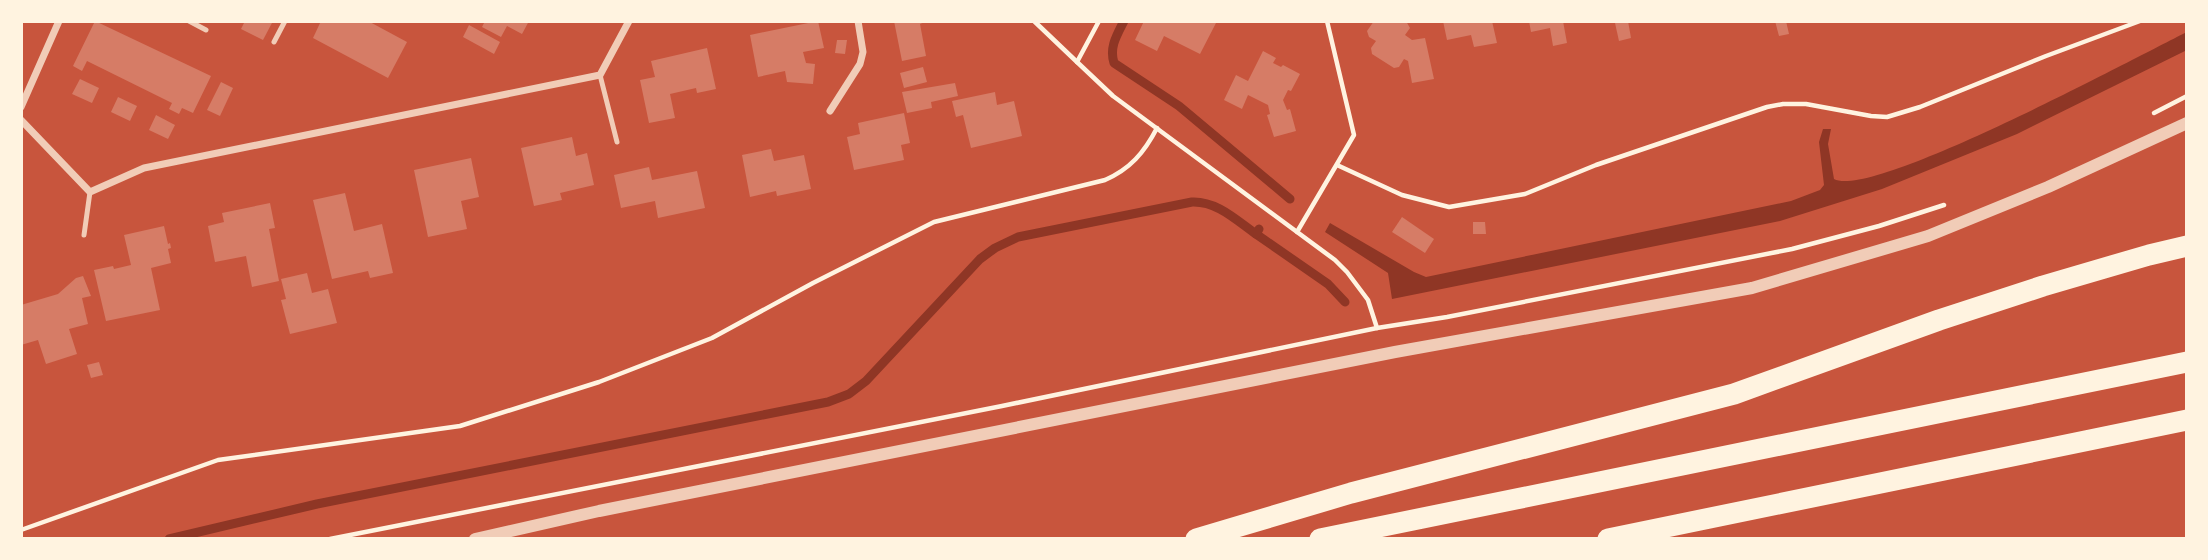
<svg xmlns="http://www.w3.org/2000/svg" width="2208" height="560" font-family="'Source Serif 4',serif">
  <style>
    .water { fill: #8f3625 }
    .lines { fill: none; stroke-linecap: round; stroke-linejoin: round }
    .stream { stroke: #8f3625; stroke-width: 9 }
    .building { fill: #d67c66 }
    .path { stroke: #fff3e0; stroke-width: 4.5 }
    .service { stroke: #f1ccb7; stroke-width: 5 }
    .minor { stroke: #f1ccb7; stroke-width: 7 }
    .tertiary { stroke: #f1ccb7; stroke-width: 12 }
    .motorway { stroke: #fff3e0; stroke-width: 21 }
  </style>
  <rect width="100%" height="100%" fill="#c8553d"/>
  <path class="water" d="M2187 32V50L2017 134 1882 189 1780 221 1392 299 1388 273 1325 232 1330 223 1414 272 1426 277 1791 201 1820 190 1824 185 1819 142 1823 129H1831L1828 144 1834 179C1872 200 2138 56 2187 32Z"/>
  <g class="lines">
    <g class="stream">
      <path d="M1124 21C1117 35 1109 47 1114 63L1179 106 1290 199"/>
      <path d="M1256 234 1328 284 1345 302"/>
      <path d="M169 539 317 504 828 402 849 394 866 381 980 259 995 248 1018 237 1192 202C1217 201 1236 220 1256 234L1259 229"/>
    </g>
  </g>
  <g class="building">
    <path d="M95 21 211 76 193 113 182 108 179 114 169 109 172 103 87 61 82 71 73 66Z"/>
    <path d="M245 21H273L263 40 241 29Z"/>
    <path d="M321 21H368L407 42 388 78 313 38Z"/>
    <path d="M485 21H529L522 34 507 26 501 37 482 27Z"/>
    <path d="M818 21 824 48 803 52 806 63 815 64 813 84 787 82 785 71 758 77 750 35Z"/>
    <path d="M894 21H927L920 24 926 56 902 61Z"/>
    <path d="M1144 21H1212L1216 23 1200 54 1164 36 1157 51 1135 40Z"/>
    <path d="M1374 21H1406L1410 28 1405 35 1412 40 1425 38 1434 79 1412 83 1408 61 1404 59 1399 67 1394 68 1372 54 1371 48 1376 41 1369 37 1367 31Z"/>
    <path d="M1443 21H1492L1497 43 1474 47 1471 35 1447 40Z"/>
    <path d="M1529 21H1563L1567 43 1553 46 1550 28 1531 32Z"/>
    <path d="M1628 21 1631 38 1619 41 1615 23Z"/>
    <path d="M1775 21H1786L1789 34 1779 36Z"/>
    <path d="M469 25 500 42 494 54 463 37Z"/>
    <path d="M837 40H847L845 54 835 53Z"/>
    <path d="M707 48 716 89 697 93 696 88 670 94 675 118 649 123 640 80 655 77 651 61Z"/>
    <path d="M1263 51 1276 58 1273 63 1281 67 1283 65 1300 74 1291 91 1288 90 1283 100 1287 110 1290 109 1296 131 1274 137 1267 115 1270 114 1268 105 1248 95 1242 109 1224 100 1236 75 1248 81Z"/>
    <path d="M923 67 927 82 904 88 900 73Z"/>
    <path d="M80 79 99 88 92 103 72 94Z"/>
    <path d="M221 82 233 88 220 116 207 110Z"/>
    <path d="M955 83 958 96 931 102 932 108 907 113 902 92Z"/>
    <path d="M995 92 997 105 1014 101 1022 136 971 148 963 115 956 117 952 101Z"/>
    <path d="M118 97 137 106 130 121 111 112Z"/>
    <path d="M904 113 910 143 901 145 904 160 854 170 847 137 860 134 858 123Z"/>
    <path d="M156 115 175 125 168 139 149 130Z"/>
    <path d="M572 137 576 156 587 153 594 185 560 193 562 200 534 206 521 148Z"/>
    <path d="M771 149 774 161 804 155 811 189 777 196 776 191 750 197 742 155Z"/>
    <path d="M471 158 479 197 461 201 467 229 428 237 414 170Z"/>
    <path d="M649 167 652 180 697 171 705 208 658 218 655 201 621 208 614 175Z"/>
    <path d="M345 193 354 231 382 224 393 273 370 278 368 271 332 279 313 200Z"/>
    <path d="M270 203 275 228 269 229 279 281 252 287 246 256 215 262 208 226 224 222 222 213Z"/>
    <path d="M1402 217 1434 239 1425 253 1392 232Z"/>
    <path d="M1473 222H1485L1486 234H1473Z"/>
    <path d="M164 226 168 244 170 243 171 248 168 249 171 263 151 268 160 310 106 321 94 270 113 266 114 269 131 265 124 235Z"/>
    <path d="M307 273 312 293 328 289 337 323 290 334 281 300 286 299 281 279Z"/>
    <path d="M83 276 91 296 82 298 88 324 69 329 77 354 46 364 38 340 21 345V305L58 294 76 278Z"/>
    <path d="M99 362 103 375 91 378 87 365Z"/>
  </g>
  <g class="lines">
    <g class="path">
      <path d="M1034 21 1077 62"/>
      <path d="M1099 21 1077 62 1113 96 1335 260 1347 272 1368 300 1377 328"/>
      <path d="M2154 113 2187 96"/>
      <path d="M1337 165 1402 195 1449 207 1525 194 1596 165 1767 107 1783 104H1806L1871 116 1887 117 1920 107 2046 56 2140 21"/>
      <path d="M1297 232 1354 135 1327 21"/>
      <path d="M21 530 218 460 460 426 599 382 712 338 813 283 934 222 1105 180C1130 169 1144 153 1157 128"/>
      <path d="M330 539 1002 406 1377 328 1447 317 1792 249 1879 226 1944 205"/>
    </g>
    <g class="service">
      <path d="M189 21 206 30"/>
      <path d="M274 42 285 21"/>
      <path d="M600 75 617 142"/>
      <path d="M84 235 90 192"/>
    </g>
    <g class="minor">
      <path d="M21 107 59 21"/>
      <path d="M830 111 860 64 863 52 858 21"/>
      <path d="M21 120 90 192 144 168 600 75 629 21"/>
    </g>
    <path class="tertiary" d="M475 539 599 511 1395 352 1752 288 1928 236 2048 187 2187 123"/>
    <g class="motorway">
      <path d="M1196 539 1351 493 1734 394 1939 320 2043 286 2149 255 2187 246"/>
      <path d="M1320 539 2187 362"/>
      <path d="M1608 539 2187 420"/>
    </g>
  </g>
  <rect width="2208" height="560" fill="none" stroke="#fff3e0" stroke-width="46"/>
</svg>
